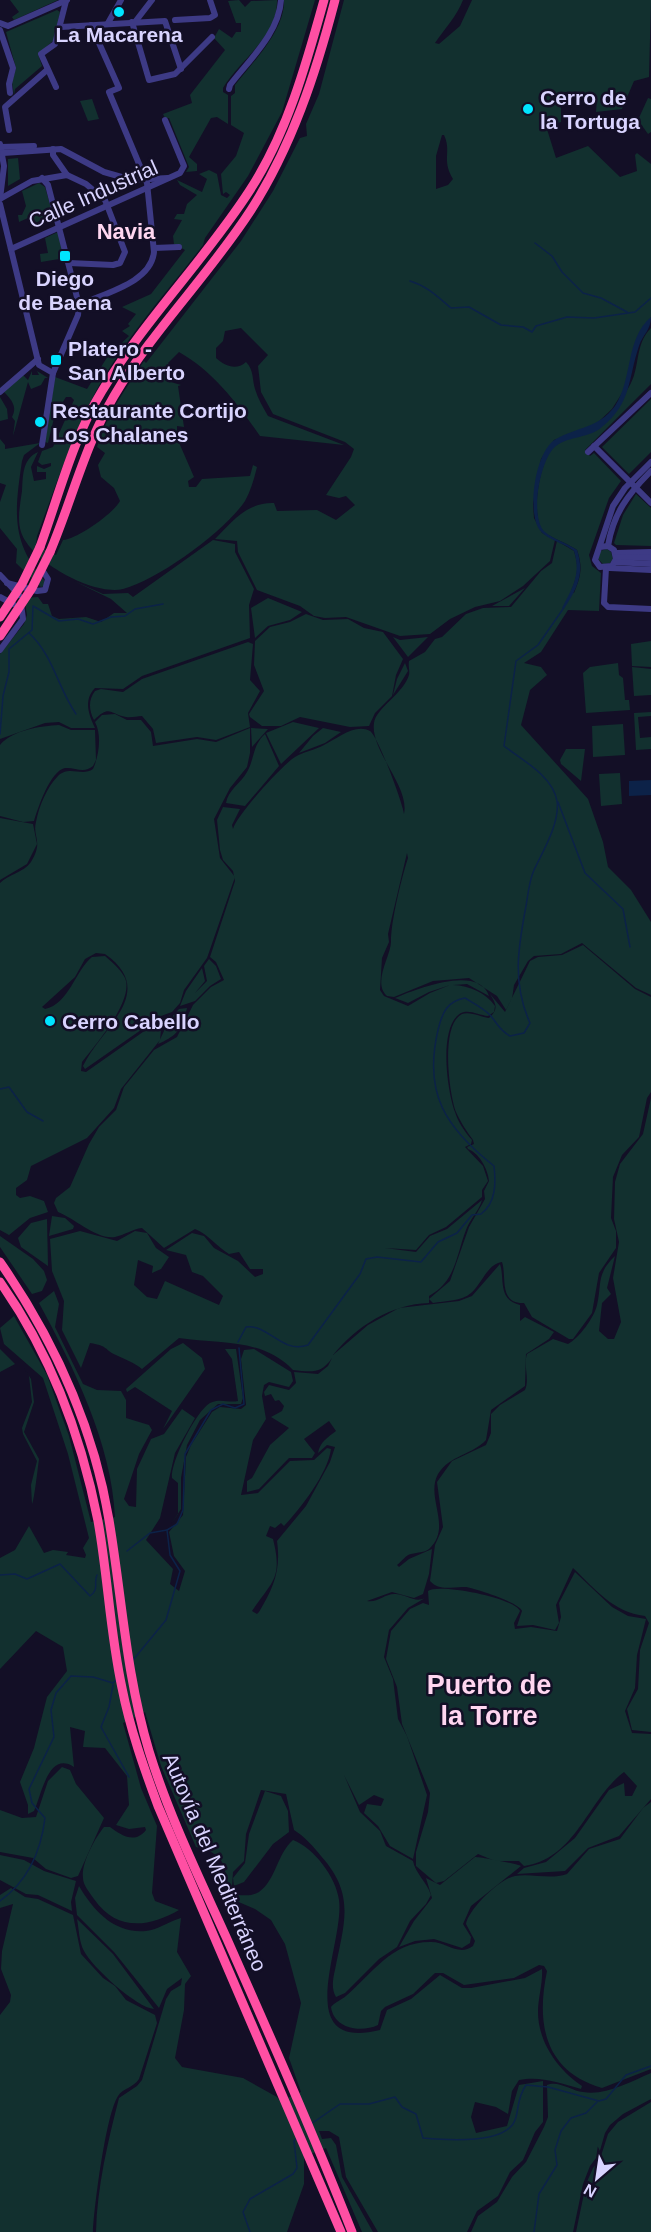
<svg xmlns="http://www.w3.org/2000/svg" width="651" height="2232" font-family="Arial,sans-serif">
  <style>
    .green { fill: #12302f; fill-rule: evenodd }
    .water { fill: #0c2248 }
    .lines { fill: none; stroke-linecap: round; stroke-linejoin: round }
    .stream { stroke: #0c2248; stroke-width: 1.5 }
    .minor { stroke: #3d3a85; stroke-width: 6 }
    .highway { stroke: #ff4fa3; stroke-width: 9 }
    .highway-bridge { stroke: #ff4fa3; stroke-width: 9 }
    .poi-dot { fill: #00e5ff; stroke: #130f26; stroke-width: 2 }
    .labels { text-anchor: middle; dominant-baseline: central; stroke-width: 5; stroke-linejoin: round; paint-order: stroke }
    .poi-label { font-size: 21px; font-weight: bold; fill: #d9d4ff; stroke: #130f26; text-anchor: start }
    .street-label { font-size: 21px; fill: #d9d4ff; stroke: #130f26 }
    .neighbourhood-label { font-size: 22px; font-weight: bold; fill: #ffd6f0; stroke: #130f26 }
    .district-label { font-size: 27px; font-weight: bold; fill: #ffd6f0; stroke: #130f26 }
  </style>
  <rect width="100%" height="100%" fill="#130f26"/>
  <g class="green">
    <path d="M10 0H58L14 20 12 17 19 12Z"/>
    <path d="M239 0 245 7 251 1 277 0C278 37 240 59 223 88V92L228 95V124L217 117 211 118 189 157 197 164V171L186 172 189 167 169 118H165L163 114 192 103 190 95 225 50 214 38 219 29 232 38 236 32H241V23H236L228 1Z"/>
    <path d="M284 0H315L282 112 248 176 205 238 203 245C167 292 126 337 97 389 72 436 55 488 37 536L36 545 56 555 63 540C77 539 113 514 120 501L114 488 101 477 98 465 105 453 97 447C106 416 126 388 144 361L146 363 241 241 273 191 300 138 307 136 306 124 319 94 344 0H463C457 16 445 28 435 43L439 44 460 26 472 0H651L649 77 634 81 622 109 596 112 597 99H584L583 92H561V122L546 126 556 158 588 146 620 177 637 171 635 155 637 153 651 164V317L633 350 624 390 612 409 594 426 554 440 541 459 533 504 534 518 542 533 555 540 550 561 523 586 500 601 475 607 450 619 430 634 400 636 346 617 325 618 314 616 300 606 257 590 238 552 237 541 215 539C233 521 247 502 274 503L277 511 317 510 336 520 355 505 346 496 339 498 326 495 351 457 354 449 345 442 273 414 261 392 258 366 268 355 241 328 225 331 223 341 216 348V358C225 366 236 371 246 362 254 370 252 379 255 389 258 399 263 407 268 416L344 445 260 436C237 403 214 372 179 352L168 363 175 373 164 380 181 385 178 386 184 427 177 426V438L194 477 188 481 189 487H196L202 479 250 476 253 465 257 467C254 479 251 490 245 501 225 531 158 580 123 589 94 596 31 562 21 532 17 519 20 505 22 491 23 476 22 459 38 452L31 467 34 481 46 479V472H37V466L44 469 51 466V463L42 465 38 462 42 451 53 447 74 400 71 397H66L55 414 48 443 45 442 55 377 87 389 108 356 129 336 122 331 130 326 128 324 136 314 122 307 151 294 185 250 174 244 173 236 182 220 174 219 177 214H184L187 204 197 195 180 185 177 180 202 192 207 179 199 174 209 170 217 174 221 195 227 198 230 195 226 192 223 194 221 174 236 156 244 133 231 125V96L235 93V85C253 62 285 30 284 0ZM442 135H444C452 152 441 159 453 179L448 185 436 189V156Z"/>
    <path d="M57 10 60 12 54 40 38 54 42 66 15 89 14 95 12 82 16 68 6 32Z"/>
    <path d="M648 98 651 99V132L648 134 638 120Z"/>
    <path d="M92 99 99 119 88 121 80 101Z"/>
    <path d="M18 158 20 179 8 186V159Z"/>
    <path d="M39 183 45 187 53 215 33 224 28 218 19 222 18 215H22L26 206 22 191Z"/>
    <path d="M58 232 65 258 41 262 40 254 48 253 45 238Z"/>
    <path d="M651 328V384L585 450 590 456 594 453 621 481 609 498 589 555 592 566 601 573 599 611 568 610 541 652 524 663 541 667 547 675 530 690 521 725 588 799 603 842 608 867 631 890 651 922V995L636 988 582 943 561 954 534 956 528 961 514 985 512 999 506 1010 497 996 469 978 433 981 394 997 387 996C372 983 391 955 391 942 391 921 401 880 408 858L407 853 388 934 389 942 382 958 380 990 384 996 408 1006 430 993 450 985 429 992 408 1003 395 998C416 989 479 964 489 996L467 984 453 985C470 986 485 992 495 1006L494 1012 488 1016C479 1015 469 1009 461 1013 438 1026 447 1091 455 1112 458 1122 465 1132 472 1140L471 1144 465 1147 483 1166 488 1181 482 1190V1197L446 1227 429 1235 416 1250 385 1248 416 1252 430 1236 447 1229 482 1200C479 1211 470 1219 466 1230 456 1256 456 1281 429 1296V1303C391 1304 357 1326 333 1355L368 1325 399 1308 459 1301 472 1296 500 1264C505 1278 497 1300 520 1305V1321L525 1317 554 1332 549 1339 526 1354 525 1386 491 1410 486 1440C472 1455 450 1455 438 1474 425 1498 453 1527 429 1549 424 1553 418 1552 411 1554 406 1555 402 1561 397 1565L399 1567 409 1559 432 1549 429 1574 423 1594 414 1598 392 1592 367 1601C378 1603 385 1593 396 1594 407 1595 415 1603 425 1598L408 1608 389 1630 384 1657 393 1679 398 1719 407 1736 427 1795 413 1859 390 1846 378 1826 364 1813 367 1804 381 1806 384 1799 374 1795 359 1805 344 1775 360 1812 380 1831 386 1846 413 1861C415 1873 427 1882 431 1895L426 1904 410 1921 397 1947 379 1959 345 1993 336 1997C331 1989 333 1978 335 1970 344 1923 356 1895 321 1856 313 1846 305 1837 294 1830L286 1794 261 1790 246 1834 244 1861 233 1872 232 1887 225 1891C228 1865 223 1853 196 1847L161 1766 145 1712 123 1723 141 1788 157 1826 152 1893 155 1901 179 1910C148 1928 116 1931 94 1899 90 1893 83 1885 83 1878 81 1863 95 1838 104 1827H110C122 1836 135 1844 146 1830L145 1827 129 1829 116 1825 129 1805 127 1776 105 1748 83 1747 85 1731 70 1727 74 1767C48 1750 41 1797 34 1811L28 1814V1805L20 1782 34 1748 47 1697 67 1671 63 1647 36 1631 0 1669V1558L15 1550 29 1526 44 1553 53 1550 68 1552 66 1555 85 1558 86 1555 83 1548 89 1538 68 1454 43 1378 4 1344 0 1328 14 1316 47 1375 69 1436 91 1522 115 1517C112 1444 73 1366 39 1303L54 1291 59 1304 55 1327 83 1384 97 1390 121 1391 126 1400V1418L149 1425 152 1430 139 1454 124 1499 129 1506 136 1507 137 1469 151 1439 164 1434 182 1409 195 1418 175 1453 160 1518 146 1540 173 1569 170 1584 179 1591 185 1571 174 1556 169 1532 183 1515 186 1457 191 1445 212 1412 220 1407 241 1409 246 1405 241 1359 244 1350 254 1349 291 1372 293 1381 289 1387 269 1382 264 1385 262 1396 266 1419 253 1440 241 1495 258 1493 290 1461 314 1460 327 1448 331 1449C328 1473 301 1508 284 1526L281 1523 275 1528 270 1526 266 1536 273 1539C283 1579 272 1581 252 1611L257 1614 259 1612C274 1587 281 1570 277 1541L306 1506 330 1462 335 1447 327 1445 318 1453C320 1442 327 1438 336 1431L329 1421 304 1439 315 1453 312 1458H289L259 1489 247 1492V1481L252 1478 270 1445 289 1428 271 1417 282 1411 284 1406 279 1400 275 1401 271 1394 265 1396 264 1392 269 1385 289 1390 296 1383 294 1372 318 1374 328 1366 332 1358C321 1374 312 1372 293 1370 262 1338 220 1344 179 1338L142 1369C133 1362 126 1360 116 1355 103 1349 109 1346 90 1343L81 1368 62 1330 64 1301 52 1271 50 1239 80 1231 117 1241 135 1231 147 1233 156 1248 169 1257 161 1269 152 1273 153 1266 138 1260 134 1285 147 1297 157 1299 165 1281 219 1305 223 1296 203 1276 192 1272 186 1255 166 1250 192 1233 204 1236 214 1248 238 1261 255 1277 263 1274V1269H250L239 1252 229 1254C217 1247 208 1234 195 1229L164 1248 142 1228C133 1229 124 1235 115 1237 97 1240 74 1218 58 1212L54 1203 56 1198 70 1187 89 1144 99 1127 116 1110 124 1087 154 1050 177 1037 193 1005 211 987 224 980 216 962 210 957 235 881 233 871 223 860 220 850 217 820 223 807 240 809 232 825 233 829C237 815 281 766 295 757 303 752 315 750 324 745 337 739 355 723 370 731 378 736 403 804 404 814 410 786 370 751 374 723 376 708 404 693 409 675 410 671 408 666 409 661L425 652 435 639 442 637 466 614 483 608 511 607 541 571 552 563 557 541 574 551C579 567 578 575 571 591L574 593C581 576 583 567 577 550 567 543 553 539 544 532 529 517 540 456 556 445 574 433 595 437 608 418 615 407 625 395 631 383 640 365 635 344 651 328Z"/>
    <path d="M32 371V375H39L37 371 48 378H45L41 385 31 389 28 382 13 436 15 421 12 417C18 407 11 399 4 392L23 375 28 380Z"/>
    <path d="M0 397 7 409 8 419 0 421Z"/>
    <path d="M651 399V452L629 474 602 447Z"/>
    <path d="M0 439 5 445V449L40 443 24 455 22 461C15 509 10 541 44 580V586L41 587 16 563 17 549 0 528V502L6 485 0 483Z"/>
    <path d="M636 494 651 508V546L616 545 614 543 623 515Z"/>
    <path d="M213 540 235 544V552L254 589 249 605 250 638 142 676 123 689 95 688C83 700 89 715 95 728H71L59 722 45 723 0 739V654L24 624 27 615 24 598 38 597 43 604H48L52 616 59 619 86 617 101 622 114 613H127L111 599 74 581 103 594 128 593 133 597Z"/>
    <path d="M607 549 611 552 613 559 610 563 603 564 598 559 600 551Z"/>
    <path d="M525 588 509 606H492Z"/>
    <path d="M268 598 302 612 290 620 268 626 255 638 251 608Z"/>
    <path d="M306 614 323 620 348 619 364 628 383 632 403 659 396 675 392 696 375 713 369 726 350 727 300 717 281 726H262L250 717 249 714 264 691 254 665 255 641 270 627 290 622Z"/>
    <path d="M393 637 400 640 428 637 408 657Z"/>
    <path d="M651 641V667L632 666 631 644Z"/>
    <path d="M248 642 253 644 250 680 260 691 248 713 250 727 216 740 197 737 156 743 153 729 142 716C137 716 131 718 126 717 110 714 110 704 94 720 89 710 88 700 95 691L101 689 123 692 142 679Z"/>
    <path d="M405 663 408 671 393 695 397 679Z"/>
    <path d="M618 663 619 675 623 678 625 700H629L630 710 586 713 583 673 590 667Z"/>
    <path d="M632 667 651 669V695L634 696Z"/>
    <path d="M651 712V716L638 717 640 738 651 737V749L636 750 634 713Z"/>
    <path d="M115 714 127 720H141L151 732 153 746 197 739 216 742 250 728V753L247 767 230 788 214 819 220 858 235 877 207 958 184 990 180 1003 172 1012 161 1016 85 1069 83 1066C101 1028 159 992 105 954L96 953 85 959 75 977 42 1007 45 1009C69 1004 75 971 92 957L105 956C112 962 124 972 126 981 131 1004 96 1044 82 1062L81 1071 86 1072 160 1020 170 1015 171 1018 179 1009 187 1008C183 1028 177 1036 158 1044L169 1020 161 1030 160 1040 121 1089 114 1108 87 1138 31 1166 27 1180 16 1188V1195L20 1198 30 1196 44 1201 48 1212 30 1218 9 1235 0 1230V883C9 874 23 873 31 862 44 841 32 837 36 822 39 806 47 787 58 776 69 765 82 777 93 769 99 756 102 735 95 722L102 715Z"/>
    <path d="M293 722 319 728 281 764 266 733Z"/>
    <path d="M623 724 625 755 593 757 592 726Z"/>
    <path d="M59 725 71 730H95L96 760 93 766C84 774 75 767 65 768 50 771 38 808 34 821L23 822 0 816V745C12 730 41 726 59 725Z"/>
    <path d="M251 728 268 729 252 747Z"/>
    <path d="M323 728 341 732 325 743 299 753 313 736Z"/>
    <path d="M265 734 279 766 245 806 226 803C228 790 241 783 247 772 255 758 252 746 265 734Z"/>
    <path d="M566 749H585L581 781 561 764 560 760Z"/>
    <path d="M620 773 622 804 601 806 599 774Z"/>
    <path d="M0 818 33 824 37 844 27 864 0 880Z"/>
    <path d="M583 945 635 989 651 997V1092L647 1098 639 1137 622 1155 613 1177 611 1218 616 1231V1248L599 1273 592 1313 573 1339H569L532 1317 524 1303C498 1304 507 1276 502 1262 487 1264 482 1284 471 1293 462 1301 445 1301 433 1303L429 1299 450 1281 469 1227 485 1199 484 1191 489 1181C488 1169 479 1153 468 1149L467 1147 474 1144 473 1140C467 1132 460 1121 456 1112 449 1093 440 1025 462 1014 470 1011 481 1017 489 1018 499 1009 496 1004 490 994L505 1012 530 961 538 957 562 955Z"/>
    <path d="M209 959 216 966 221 979 210 986 195 1001 180 1006 186 991 202 968 205 981 195 993 207 981 204 966Z"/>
    <path d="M651 1098V1732L632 1730 627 1709 638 1689 640 1650 649 1623 645 1616C613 1612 596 1590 573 1568L556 1605 559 1623 555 1630 533 1625 517 1626 522 1611C520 1603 477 1589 466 1587 453 1586 440 1592 430 1581L435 1545 443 1527 437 1482 452 1461 486 1445 491 1433V1414L500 1405 525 1390C530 1378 523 1366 527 1354L553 1339 568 1344C579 1338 594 1318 597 1305 602 1284 596 1274 615 1256L607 1288 611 1294 602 1303 599 1331 608 1339H614L621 1322 613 1278 619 1242 614 1219 615 1182 620 1164 643 1134Z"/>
    <path d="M52 1216 65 1218 74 1226 73 1229 49 1236Z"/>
    <path d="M47 1219 48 1266 21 1247 18 1238 31 1223Z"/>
    <path d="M0 1236 33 1259 44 1271 47 1280 42 1291 32 1294 0 1247Z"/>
    <path d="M183 1343 202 1358 205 1369 163 1429 172 1411 135 1387 127 1392 126 1389 171 1349Z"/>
    <path d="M0 1349 15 1364 0 1372Z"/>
    <path d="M225 1349H236L243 1398 241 1404H218L200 1420 187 1445 181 1478V1509L171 1524 178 1514V1483L172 1478C170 1463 196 1411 210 1403 220 1398 228 1403 238 1401L232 1359Z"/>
    <path d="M24 1368 31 1379 34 1402 24 1432 39 1459C38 1466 34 1502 32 1504L31 1485 37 1461 23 1434 22 1428 32 1402 29 1376Z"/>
    <path d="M575 1572 612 1607 628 1616 646 1619 637 1655 635 1688 625 1711 632 1733 651 1734V1799L619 1836 588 1848 565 1871 517 1874 524 1868 546 1862 575 1838 609 1790 624 1783 625 1796H632L637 1786 624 1772C588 1799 576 1859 524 1866L519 1861H495L478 1854 444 1881 436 1883 416 1866V1852L428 1812 430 1793 402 1724 397 1687 386 1659 391 1631 410 1609 423 1603 429 1605 428 1591C439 1583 515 1598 520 1611L514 1623 515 1629 531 1627 557 1631 561 1617 559 1603Z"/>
    <path d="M62 1767 70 1770 76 1784 104 1818 78 1876 71 1878 46 1869 33 1858 0 1852V1810L22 1818 36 1817 48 1781Z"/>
    <path d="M265 1791 281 1796 288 1811 289 1832 273 1844 244 1882 234 1886 233 1878 245 1863 249 1834Z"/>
    <path d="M651 1802V2069L602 2088C544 2071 536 2023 547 1971L544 1966 539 1965 514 1978 464 1985 443 1973H435L413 1994 385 2007 381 2011 378 2025C361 2033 334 2029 331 2007 335 2002 341 2000 346 1996 372 1974 391 1942 430 1942 446 1941 458 1957 473 1946L475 1941 466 1924C469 1909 499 1879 515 1876 532 1873 550 1880 567 1874L589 1849 620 1839 643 1808Z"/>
    <path d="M293 1840C314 1848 336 1877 339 1900 345 1943 289 2052 380 2030L387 2010 411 1999 440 1975 462 1988H471L525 1978 542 1969C543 1983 538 1998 538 2012 538 2042 558 2070 582 2086L581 2089C558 2083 542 2076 519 2080L512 2091 508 2114 496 2107 475 2102 471 2117 476 2133 507 2126 519 2085 543 2081V2122L535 2132 523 2160 510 2172 498 2196 477 2211 467 2232H378L346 2177 339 2137 329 2131H319L322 2139 331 2138 336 2145 342 2177 373 2232H362L326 2148 304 2157V2184L287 2232H96C97 2187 108 2141 119 2098L137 2086 142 2080 166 1999 171 1991 181 1985 182 1978 167 1989 159 2008 114 1952 77 1915 75 1898 79 1886C93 1910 114 1934 146 1931 158 1930 169 1921 181 1918L177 1952 191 1976 185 1984 184 2010 175 2058 182 2067 243 2078 277 2097 280 2101 301 2092 289 2058 301 2003 285 1944 271 1920 255 1909 227 1897C237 1892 248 1899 259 1892 276 1880 277 1854 293 1840Z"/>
    <path d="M0 1855 24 1860 44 1871 76 1881 71 1902 72 1911 38 1895 26 1894 0 1880Z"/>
    <path d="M475 1857C481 1857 518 1864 521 1866L471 1906 463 1924 471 1937 470 1943 462 1948 434 1939 415 1941 399 1947 414 1921 432 1898 426 1878 440 1885Z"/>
    <path d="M11 1888 25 1897 38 1899 73 1915 81 1954 103 1978 115 1986 126 2000 155 2015 157 2023 139 2079C133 2088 123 2088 118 2096 106 2114 94 2207 93 2232H0V2015L10 2002 11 1995 1 1969 2 1951 13 1904 0 1908V1895Z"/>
    <path d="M77 1919 113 1954 154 2009C137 2008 92 1967 84 1951 79 1942 79 1929 77 1919Z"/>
    <path d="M651 2073V2099L623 2114 610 2125 605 2133 599 2154 590 2166 583 2184 573 2232H471L478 2216 497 2202 512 2177 526 2162 544 2127 548 2117 547 2085C558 2080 572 2091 583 2092 605 2096 630 2082 651 2073Z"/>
    <path d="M651 2102V2232H576L586 2184 593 2168 600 2159 608 2134 618 2122Z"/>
  </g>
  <g class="water">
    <path d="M651 317C651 330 643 334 639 346 628 378 632 403 602 427 590 438 569 436 556 446 540 458 529 518 545 532 553 539 567 543 577 550 585 574 577 588 564 609L562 608C573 587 581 574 574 551 564 543 545 539 539 529 527 510 535 451 556 439 577 427 599 428 615 406 633 379 625 339 651 317Z"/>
    <path d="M651 780V795L629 796V781Z"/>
  </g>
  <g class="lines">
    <g class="stream">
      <path d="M535 243 552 256 562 272 583 293 601 298 627 312"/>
      <path d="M410 281C427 286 438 297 451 308L469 307 501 325 523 327 532 332 536 326 567 317 594 318 635 312 651 298"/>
      <path d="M29 633C53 655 58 688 76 714"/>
      <path d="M0 734 3 696 9 672V649L32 630 33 606 59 621 78 619 93 624 111 617 125 616 135 609 163 604"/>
      <path d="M558 802 585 873 623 909 630 947"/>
      <path d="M0 1089 9 1087 27 1112 43 1121"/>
      <path d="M238 1342 246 1327C269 1324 281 1354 308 1345L360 1274 366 1259 377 1257 421 1262 438 1242 457 1233 472 1215 481 1214C496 1203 496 1183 494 1166 446 1128 423 1094 438 1030 442 1013 447 1001 465 998 473 1003 483 1008 490 1015 498 1024 499 1030 510 1036L524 1033 530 1023C512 983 518 948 526 906 528 895 529 881 534 870 543 851 560 823 557 801 553 776 522 760 504 746L516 661 538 645 563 609"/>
      <path d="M127 1551 150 1533 167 1530"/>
      <path d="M0 1575 15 1574 27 1579 60 1564 90 1596C100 1589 93 1583 97 1575"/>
      <path d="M133 1660 166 1620 180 1571 170 1555 167 1530 177 1524 183 1510 185 1454 211 1410 223 1404 235 1408 244 1404 239 1348"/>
      <path d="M113 1685 109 1707 101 1727 129 1777"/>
      <path d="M0 1901C28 1881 41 1851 45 1818L32 1803 29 1789 54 1737 51 1710 56 1693 71 1676 93 1677 113 1683 117 1679"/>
      <path d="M311 2124 340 2104H369L395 2097 402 2107 416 2114 423 2138C445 2140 499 2144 513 2124 520 2114 515 2101 526 2085L548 2087 599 2101 606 2099 626 2075 651 2066"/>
      <path d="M250 2232 243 2212 250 2199 293 2174 297 2168 294 2141 297 2138"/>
      <path d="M534 2232 539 2194 557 2165 555 2150 561 2131 571 2118 586 2113 597 2102"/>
    </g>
    <g class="minor">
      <path d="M175 20 210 18 215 15 210 0"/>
      <path d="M132 22 149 80 175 74 212 37"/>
      <path d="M135 22 152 0"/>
      <path d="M0 23 8 26 67 0"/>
      <path d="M108 23 121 0"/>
      <path d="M61 27 165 21 181 69"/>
      <path d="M0 30 13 68 9 84 10 93"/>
      <path d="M56 87 41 54 55 44 66 1"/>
      <path d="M229 89 230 85C249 60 279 33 281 0"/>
      <path d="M9 130 5 107 47 70"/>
      <path d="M0 144 4 166 0 199"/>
      <path d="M1 147 34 146"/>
      <path d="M53 149V155L67 175"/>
      <path d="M3 153 61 149 104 172 132 180 168 178"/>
      <path d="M67 175 86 184 105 200 125 252 120 263 113 265 69 263"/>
      <path d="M42 178 48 185 79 305 78 315 53 373 42 445"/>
      <path d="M0 199 32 181 67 175"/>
      <path d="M0 204 39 365 53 373"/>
      <path d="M154 248 179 247"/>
      <path d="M11 249 180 173 184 166 165 120"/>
      <path d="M79 305C104 293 151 283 154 252L147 183 109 92 119 88 91 25"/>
      <path d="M0 392 38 359"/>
      <path d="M594 446 651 503"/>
      <path d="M588 452 651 393"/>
      <path d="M608 546C613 514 628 494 651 471"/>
      <path d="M600 547 608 546 614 550 616 559 612 566 600 567 595 560 613 506 625 488 651 462"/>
      <path d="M616 553 651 552"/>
      <path d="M616 557 651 558"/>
      <path d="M615 562 651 564"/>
      <path d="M606 568 604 603 608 607 651 609"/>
      <path d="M610 568 651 570"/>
      <path d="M0 575 19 595"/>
      <path d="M7 583 37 591 45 590 48 579 41 568"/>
      <path d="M0 597 13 604"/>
      <path d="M0 650 23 619 21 604"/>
    </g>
    <g class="highway">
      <path d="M40 547C59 495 73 438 102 391 145 319 205 260 250 190 287 133 306 65 324 0"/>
      <path d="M50 552C72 500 85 445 114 396 153 330 209 275 251 210 292 146 316 73 335 0"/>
      <path d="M0 1262C54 1340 93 1425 109 1520 122 1597 126 1675 149 1751 169 1816 199 1877 227 1939 270 2036 313 2133 352 2232"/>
      <path d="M0 1282C51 1354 81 1435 98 1521 108 1577 110 1633 122 1688 130 1729 144 1768 158 1806L341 2232"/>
    </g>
    <g class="highway-bridge">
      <path d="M0 617 22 584 40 547"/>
      <path d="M0 636 32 588 50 552"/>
    </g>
  </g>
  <g class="poi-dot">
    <circle cx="119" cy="12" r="6"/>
    <circle cx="528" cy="109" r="6"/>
    <rect x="59" y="250" width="12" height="12" rx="3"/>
    <rect x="50" y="354" width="12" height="12" rx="3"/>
    <circle cx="40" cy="422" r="6"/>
    <circle cx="50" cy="1021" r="6"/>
  </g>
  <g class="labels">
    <g class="poi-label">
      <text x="119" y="34" text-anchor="middle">La Macarena</text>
      <text x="540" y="97">Cerro de<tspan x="540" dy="24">la Tortuga</tspan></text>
      <text x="65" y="278" text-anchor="middle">Diego<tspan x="65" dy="24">de Baena</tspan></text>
      <text x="68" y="348">Platero -<tspan x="68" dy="24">San Alberto</tspan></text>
      <text x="52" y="410">Restaurante Cortijo<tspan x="52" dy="24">Los Chalanes</tspan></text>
      <text x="62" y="1021">Cerro Cabello</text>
    </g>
    <g class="street-label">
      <text transform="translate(93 194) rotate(-24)">Calle Industrial</text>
      <text transform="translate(215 1862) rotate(67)">Autovía del Mediterráneo</text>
    </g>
    <g class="neighbourhood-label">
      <text x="126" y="231">Navia</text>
    </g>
    <g class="district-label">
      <text x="489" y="1685">Puerto de<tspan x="489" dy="31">la Torre</tspan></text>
    </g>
  </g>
  <g transform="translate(597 2178) rotate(209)" stroke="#130f26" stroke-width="4.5" paint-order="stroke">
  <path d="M0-4.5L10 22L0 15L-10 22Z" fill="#d9d4ff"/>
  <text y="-9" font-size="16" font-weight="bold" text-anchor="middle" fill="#d9d4ff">N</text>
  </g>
</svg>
